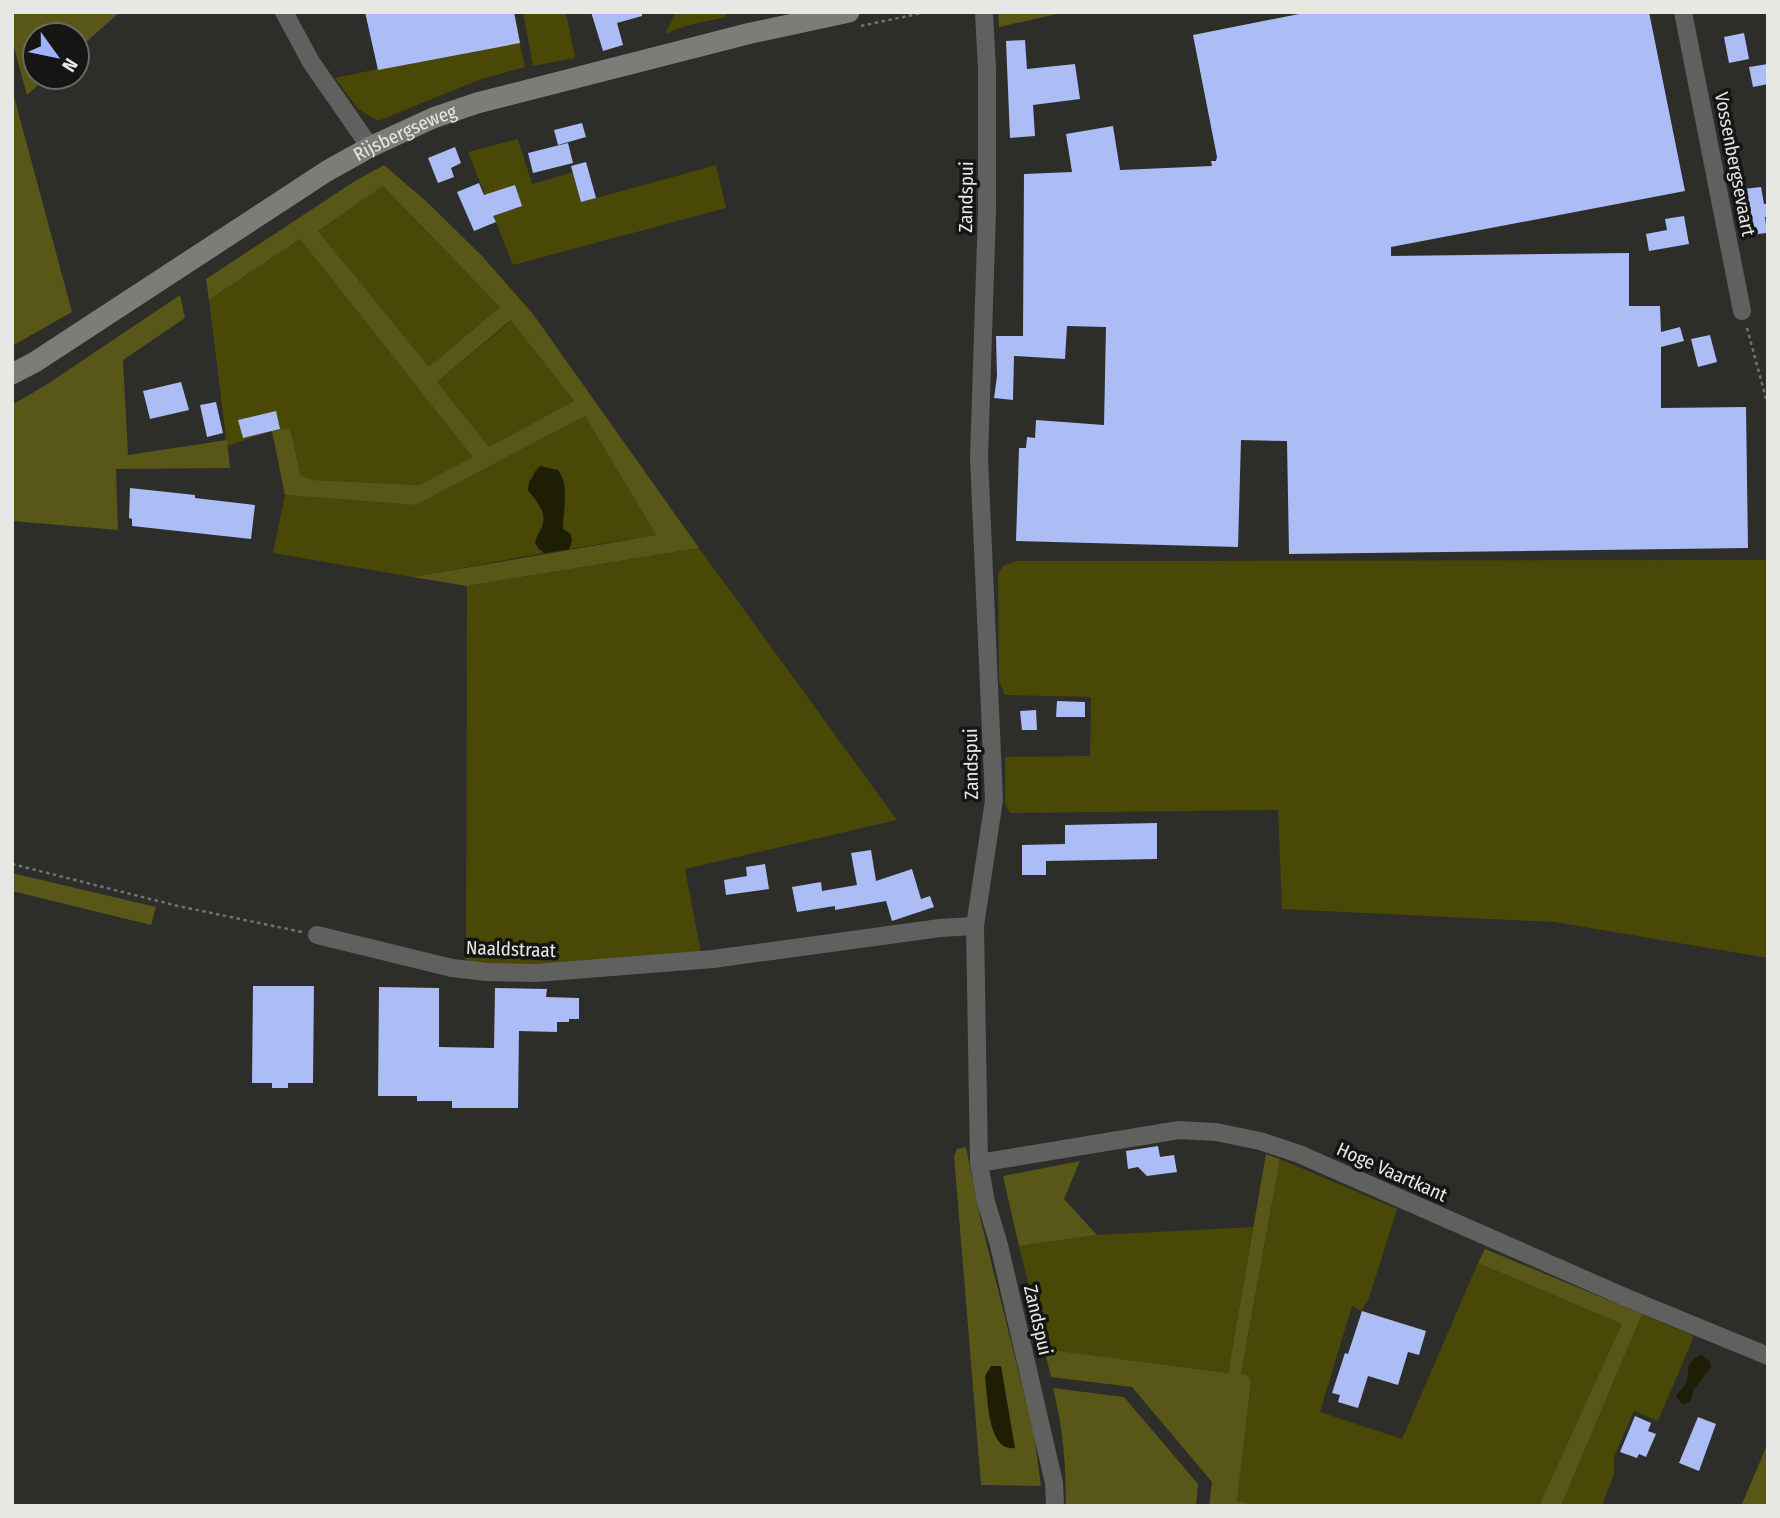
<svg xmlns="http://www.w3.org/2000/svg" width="1780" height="1518" font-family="'Fira Sans Condensed',sans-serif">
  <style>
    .green { fill: #4a4807 }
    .forest { fill: #585718; fill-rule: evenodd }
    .water { fill: #1e1e05 }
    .building { fill: #acbcf5 }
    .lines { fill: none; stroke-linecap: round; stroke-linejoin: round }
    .path { stroke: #72726e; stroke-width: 2.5; stroke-dasharray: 3.5 3.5; stroke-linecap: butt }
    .street { stroke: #60605e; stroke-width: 18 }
    .secondary { stroke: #7c7c79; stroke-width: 21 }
    .labels { text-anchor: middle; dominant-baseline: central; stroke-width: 7; stroke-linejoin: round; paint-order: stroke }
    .street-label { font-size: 19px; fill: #e7e7e4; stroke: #151614 }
  </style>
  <rect width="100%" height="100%" fill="#2d2d29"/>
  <g class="green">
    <path d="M523 12H566L575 58 533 66Z"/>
    <path d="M676 12H726V17L685 26 665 34Z"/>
    <path d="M519 39 525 67 479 80 378 121 358 109 335 78Z"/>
    <path d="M518 139 532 184 574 172 582 202 716 165 726 208 513 265 468 152Z"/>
    <path d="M383 186 500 307 429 368 318 231Z"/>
    <path d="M300 239 474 457 419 485 313 480 301 476 290 430 272 431 227 446 209 300Z"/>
    <path d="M512 320 574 401 489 448 437 382Z"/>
    <path d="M585 416 656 535 569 549 572 541 563 530V518L540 466 534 472 528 490C542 509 550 515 536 538L538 549 544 553 412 577 273 553 285 495 416 505Z"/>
    <path d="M699 548 897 820 685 869 701 953C622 960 544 970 466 962L467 586Z"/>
    <path d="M1768 560V958L1554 922 1282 909 1278 810 1010 813 1005 804V757L1090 756 1091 697 1005 695 999 681 998 574 1003 566 1016 561Z"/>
    <path d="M1280 1159 1397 1209 1369 1298 1361 1311 1352 1306 1320 1412 1402 1439 1478 1263 1623 1324 1539 1506H1264L1237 1501 1251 1382 1241 1375Z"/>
    <path d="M1253 1227 1228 1373 1044 1349 1019 1246 1097 1235Z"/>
    <path d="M1642 1314 1694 1336 1658 1421 1634 1411 1614 1457V1474L1602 1506H1561Z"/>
  </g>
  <g class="forest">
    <path d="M12 12H120L77 50V35H35V77H47L27 95 12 40Z"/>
    <path d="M998 12H1066L999 27Z"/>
    <path d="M12 89 72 312 12 346Z"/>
    <path d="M384 165 427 202 482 256 533 314 699 548 467 586 412 577 656 535 585 416 416 505 285 495 272 431 290 429 301 476 313 480 419 485 473 457 300 239 209 300 206 279 355 181ZM383 186 500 307 429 367 318 231ZM511 320 574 401 489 447 437 382Z"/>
    <path d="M180 295 185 318 123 360 128 455 227 440 230 468 116 469 118 530 12 521V405L46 385Z"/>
    <path d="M12 873 156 907 151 925 12 891Z"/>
    <path d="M966 1147 980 1217 1034 1434 1041 1486 981 1485 954 1156 957 1149Z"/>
    <path d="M1266 1154 1280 1159 1241 1374 1248 1376 1251 1382 1237 1501 1264 1506H1209L1212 1482 1132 1387 1051 1377 1044 1349 1228 1373Z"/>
    <path d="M1080 1161 1064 1199 1097 1235 1019 1246 1003 1176Z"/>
    <path d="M1485 1249 1642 1314 1561 1506H1539L1622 1324 1478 1263Z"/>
    <path d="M1053 1388 1124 1397 1198 1484 1196 1506H1066C1066 1466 1063 1427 1053 1388Z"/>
    <path d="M1768 1443V1506H1741Z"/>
  </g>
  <g class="water">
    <path d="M540 466 558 470C570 486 563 510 563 529L571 534 572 541 569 549 544 553 535 544C536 537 539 534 542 528 549 513 536 501 528 490L529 482Z"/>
    <path d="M1701 1355 1710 1361 1711 1367 1693 1391 1691 1401 1683 1405 1676 1396C1679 1391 1686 1386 1687 1380 1690 1367 1684 1364 1701 1355Z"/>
    <path d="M991 1366H1001L1015 1448C987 1452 988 1396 985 1376Z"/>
  </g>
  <g class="building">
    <path d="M365 12H514L520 43 378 70Z"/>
    <path d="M591 12H642V16L617 23 623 45 603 51Z"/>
    <path d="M1309 12H1649L1685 191 1391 247V256L1629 253V306H1660L1661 332 1680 327 1684 341 1661 347V408L1746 407 1748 548 1289 554 1287 441 1241 440 1238 547 1016 541 1019 448H1026L1027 437 1035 438 1036 420 1104 425 1106 327 1067 326 1065 359 1014 356 1013 400 994 398 997 376 996 336H1023L1024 174 1072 172 1066 134 1113 126 1120 170 1212 166 1211 161H1216L1217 157 1193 35Z"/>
    <path d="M1744 33 1749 59 1729 63 1724 37Z"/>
    <path d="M1025 40 1027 69 1075 64 1080 99 1033 105 1035 136 1010 138 1006 41Z"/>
    <path d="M1768 64V84L1753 87 1749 67Z"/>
    <path d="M582 123 586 137 558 145 554 130Z"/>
    <path d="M568 143 573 163 533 173 528 153Z"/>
    <path d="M455 147 461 163 451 168 454 177 438 183 428 158Z"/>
    <path d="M586 162 596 198 581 202 571 166Z"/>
    <path d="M479 183 484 195 515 185 522 206 493 216 496 222 474 231 457 192Z"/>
    <path d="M1761 187 1764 204H1768V217H1765L1767 233 1749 235 1743 189Z"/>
    <path d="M1684 216 1689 244 1649 251 1646 234 1667 230 1665 219Z"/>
    <path d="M1710 335 1717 362 1698 367 1691 339Z"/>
    <path d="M181 382 189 410 150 419 143 391Z"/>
    <path d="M216 402 223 433 207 437 200 405Z"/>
    <path d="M276 411 280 429 243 438 238 420Z"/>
    <path d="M130 488 195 495V498L255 505 251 539 132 526V519L129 518Z"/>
    <path d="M1057 701 1085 702V717H1056Z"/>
    <path d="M1036 710 1037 730H1022L1020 711Z"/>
    <path d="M1157 823V859L1046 861V875H1022V845L1065 844V825Z"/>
    <path d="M871 850 876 881 912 869 921 899 930 896 934 907 892 921 886 901 835 910V906L797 912 792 887 821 882 822 891 857 885 851 853Z"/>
    <path d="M765 864 769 889 726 895 724 880 747 876 746 867Z"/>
    <path d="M253 986H314L313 1083H288V1088H272V1083H252Z"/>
    <path d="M379 987 439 988V1047L494 1048 495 988 547 989 546 997 579 998V1019H569V1022H557V1032L519 1031 518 1108H452V1101H417V1096H378Z"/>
    <path d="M1158 1146 1160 1157 1174 1155 1177 1172 1147 1176 1138 1167 1128 1169 1126 1151Z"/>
    <path d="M1362 1311 1426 1331 1419 1355 1408 1352 1398 1385 1368 1376 1358 1408 1338 1402 1340 1395 1332 1393 1345 1353 1348 1354Z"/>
    <path d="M1635 1416 1651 1423 1648 1431 1656 1434 1646 1457 1639 1454 1637 1458 1620 1452Z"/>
    <path d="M1698 1417 1716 1424 1699 1471 1679 1463Z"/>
  </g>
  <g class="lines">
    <g class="path">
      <path d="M861 26 926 12"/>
      <path d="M1747 328 1768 406"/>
      <path d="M12 864 178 906 302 932"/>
    </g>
    <g class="street">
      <path d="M284 12 311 62 370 147"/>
      <path d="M984 12 987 69V211L979 458 994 800 975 926 979 1163 986 1202 999 1245 1054 1483 1055 1506"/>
      <path d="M1683 12 1742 311"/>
      <path d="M317 935 452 968 487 972 536 973 713 959 940 928 975 926"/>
      <path d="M979 1163 1179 1130 1216 1132 1260 1141 1299 1154 1627 1298 1768 1356"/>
    </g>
    <path class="secondary" id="s1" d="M12 374 35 362 327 171 370 147 433 118 477 103 751 33 849 12"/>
  </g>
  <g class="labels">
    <g class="street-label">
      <text stroke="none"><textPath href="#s1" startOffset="462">Rijsbergseweg</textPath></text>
      <text transform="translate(1735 164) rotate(79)">Vossenbergsevaart</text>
      <text transform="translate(966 197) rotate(-89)">Zandspui</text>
      <text transform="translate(971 764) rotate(-91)">Zandspui</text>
      <text transform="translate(511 949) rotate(2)">Naaldstraat</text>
      <text transform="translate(1392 1172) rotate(24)">Hoge Vaartkant</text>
      <text transform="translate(1038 1320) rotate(77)">Zandspui</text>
    </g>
  </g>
  <rect width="1780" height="1518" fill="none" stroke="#e7e7e4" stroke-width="28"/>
  <g transform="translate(56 56) rotate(123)"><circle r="33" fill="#151614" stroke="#696a67" stroke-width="2"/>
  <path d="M0-5L12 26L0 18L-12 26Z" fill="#9fb3fd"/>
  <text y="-10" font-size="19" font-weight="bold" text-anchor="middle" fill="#e7e7e4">N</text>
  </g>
</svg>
